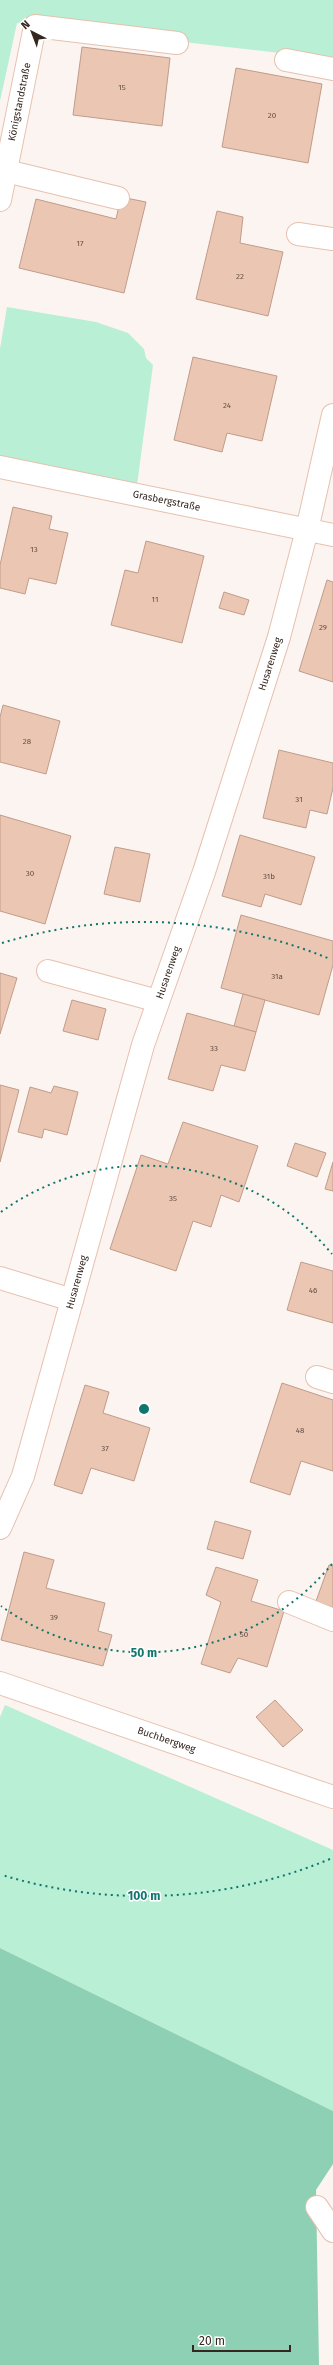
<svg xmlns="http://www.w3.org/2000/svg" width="333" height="2365" font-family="'Fira Sans',sans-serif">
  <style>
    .green { fill: #b8efd5 }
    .forest { fill: #8ed0b3 }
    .building { fill: #ebc6b3; stroke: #c09c8a }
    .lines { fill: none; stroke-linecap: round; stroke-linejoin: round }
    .minor-casing { stroke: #e6c1af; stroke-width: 24 }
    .minor { stroke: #fff; stroke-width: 22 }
    .ring { fill: none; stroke: #0f766e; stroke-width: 2; stroke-dasharray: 2 4 }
    .labels { text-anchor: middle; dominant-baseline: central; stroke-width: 3; stroke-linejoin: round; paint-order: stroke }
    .number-label { font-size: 8px; fill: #624f45 }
    .street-label { font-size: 10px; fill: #352720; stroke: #fff }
    .centre { fill: #0f766e; stroke: #fff; stroke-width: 2 }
    .ring-label { font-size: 12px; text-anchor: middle; font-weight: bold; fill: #0f766e; stroke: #fff; stroke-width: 3; stroke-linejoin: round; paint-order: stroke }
  </style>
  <rect width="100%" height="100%" fill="#fcf4f0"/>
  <g class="green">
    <path d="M0 0H333V59L17 23 0 101Z"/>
    <path d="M7 307 96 322 128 333 144 349 146 358 153 365 137 485 0 456V349Z"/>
    <path d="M5 1705 333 1850V2111L0 1948V1717Z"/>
  </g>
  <path class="forest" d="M0 1948 333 2111V2164L316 2190 319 2365H0Z"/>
  <g class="building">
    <path d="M82 47 170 58 162 126 73 115Z"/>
    <path d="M236 68 322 84 308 163 222 147Z"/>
    <path d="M121 197 146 202 124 293 19 268 36 199 116 219Z"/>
    <path d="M217 211 243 217 240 243 283 252 268 316 196 299Z"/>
    <path d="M193 357 277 376 262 441 227 433 222 452 174 440Z"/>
    <path d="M13 507 52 516 49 529 68 533 56 584 29 578 25 594 0 588V565Z"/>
    <path d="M146 541 204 556 182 643 111 625 125 570 138 573Z"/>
    <path d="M327 580 333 582V682L299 671Z"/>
    <path d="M224 592 249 600 244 615 219 608Z"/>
    <path d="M3 705 60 721 46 774 0 762V717Z"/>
    <path d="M279 750 333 763V788L327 814 310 810 306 828 263 818Z"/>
    <path d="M0 815 71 836 45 924 0 911Z"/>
    <path d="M240 835 315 857 301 905 265 894 261 907 222 896Z"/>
    <path d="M115 847 150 854 140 902 104 894Z"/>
    <path d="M241 915 333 941V965L319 1015 221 988Z"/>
    <path d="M0 973 17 978 0 1034Z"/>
    <path d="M243 994 265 1000 256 1032 234 1026Z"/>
    <path d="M72 1000 106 1009 98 1040 63 1031Z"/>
    <path d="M187 1013 256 1032 245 1071 221 1065 213 1091 168 1079Z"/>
    <path d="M0 1085 19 1090 0 1162Z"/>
    <path d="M54 1086 78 1092 67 1135 44 1129 42 1138 18 1132 30 1087 51 1093Z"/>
    <path d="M183 1122 258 1146 239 1202 221 1195 211 1227 193 1221 176 1271 110 1249 141 1155 168 1164Z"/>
    <path d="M295 1143 326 1153 317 1177 287 1166Z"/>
    <path d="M333 1162V1191L325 1189Z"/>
    <path d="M301 1262 333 1271V1323L287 1310Z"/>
    <path d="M282 1383 333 1400V1471L301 1461 290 1495 250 1482Z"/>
    <path d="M85 1385 109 1392 103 1413 150 1428 134 1481 91 1468 82 1494 54 1485Z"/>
    <path d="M215 1521 251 1531 243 1559 207 1549Z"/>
    <path d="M24 1552 54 1560 46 1588 105 1603 98 1631 112 1635 103 1666 1 1640Z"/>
    <path d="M329 1565 333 1566V1611L315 1604Z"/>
    <path d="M216 1567 258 1580 251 1601 284 1611 267 1667 238 1658 230 1673 201 1664 221 1602 206 1595Z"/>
    <path d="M275 1700 303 1730 283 1747 256 1717Z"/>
  </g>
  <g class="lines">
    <defs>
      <g id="minor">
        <path d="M286 60 333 69"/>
        <path d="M6 171 118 198"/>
        <path id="s1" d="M0 200 35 26 177 43"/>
        <path d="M298 234 333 239"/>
        <path id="s2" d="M0 467 333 535"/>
        <path d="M48 971 158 1001"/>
        <path d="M0 1278 72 1300"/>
        <path d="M317 1377 333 1382"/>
        <path id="s3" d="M0 1528 23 1476 143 1045 204 872 279 637 307 530 333 415"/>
        <path d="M289 1602 333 1620"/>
        <path id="s4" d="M0 1683 333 1797"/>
        <path d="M317 2207 333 2231"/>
      </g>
    </defs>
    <use href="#minor" class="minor-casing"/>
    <use href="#minor" class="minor"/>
  </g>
  <g class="ring">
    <path d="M332 1564A244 244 0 0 1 1 1606M1 1212A244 244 0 0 1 332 1254"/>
    <path d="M330 1859A487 487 0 0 1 2 1875M2 943A487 487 0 0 1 330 959"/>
  </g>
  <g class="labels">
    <g class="number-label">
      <text x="122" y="87">15</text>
      <text x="272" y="115">20</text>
      <text x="80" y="243">17</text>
      <text x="240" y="276">22</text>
      <text x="227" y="405">24</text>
      <text x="34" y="549">13</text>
      <text x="155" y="599">11</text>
      <text x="323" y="627">29</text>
      <text x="27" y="741">28</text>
      <text x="299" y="799">31</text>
      <text x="30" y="873">30</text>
      <text x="269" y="876">31b</text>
      <text x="277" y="976">31a</text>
      <text x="214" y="1048">33</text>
      <text x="173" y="1198">35</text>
      <text x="313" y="1290">46</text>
      <text x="300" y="1430">48</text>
      <text x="105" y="1448">37</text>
      <text x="54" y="1617">39</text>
      <text x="244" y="1634">50</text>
    </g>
    <g class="street-label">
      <text stroke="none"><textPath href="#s1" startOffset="100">Königstandstraße</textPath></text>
      <text stroke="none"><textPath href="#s2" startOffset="170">Grasbergstraße</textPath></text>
      <text stroke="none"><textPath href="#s3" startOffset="906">Husarenweg</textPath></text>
      <text stroke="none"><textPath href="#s3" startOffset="581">Husarenweg</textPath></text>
      <text stroke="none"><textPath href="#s3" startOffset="258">Husarenweg</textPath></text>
      <text stroke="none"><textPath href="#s4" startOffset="176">Buchbergweg</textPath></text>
    </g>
  </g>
  <circle cx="144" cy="1409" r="6" class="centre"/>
  <g class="ring-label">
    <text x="144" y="1657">50 m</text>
    <text x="144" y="1900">100 m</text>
  </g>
  <g transform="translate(32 32) rotate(318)" stroke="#ffffff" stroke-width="3" paint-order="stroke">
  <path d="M0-3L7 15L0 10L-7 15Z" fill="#352720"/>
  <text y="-6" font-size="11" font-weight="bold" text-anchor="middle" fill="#352720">N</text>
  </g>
  <path d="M193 2345v6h97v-6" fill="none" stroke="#352720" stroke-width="2"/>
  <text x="199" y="2345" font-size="12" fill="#352720" stroke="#ffffff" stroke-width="3" paint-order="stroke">20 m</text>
</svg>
